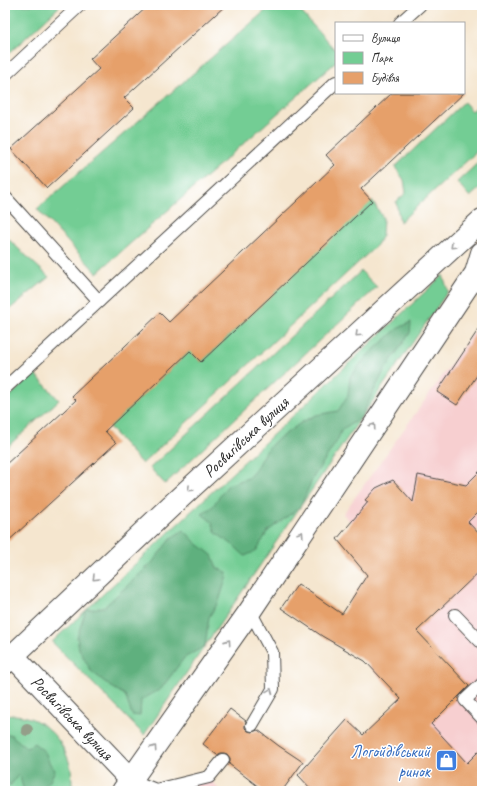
<svg xmlns="http://www.w3.org/2000/svg" width="487" height="796" font-family="Caveat,sans-serif">
  <style>
    .built { fill: #f7cfd0 }
    .green { fill: #73cd94; stroke: #4f7c60 }
    .forest { fill: #5eb07e; stroke: #446e54 }
    .building { fill: #e6a06b }
    .lines { fill: none; stroke-linecap: round; stroke-linejoin: round }
    .lane-casing { stroke: #494744; stroke-width: 14 }
    .secondary-casing { stroke: #494744; stroke-width: 24 }
    .lane { stroke: #fff; stroke-width: 12 }
    .secondary { stroke: #fff; stroke-width: 22 }
    .tree { fill: #949e89 }
    .oneway { stroke: #a0a0a0 }
    .labels { text-anchor: middle; dominant-baseline: central; stroke-width: 3; stroke-linejoin: round; paint-order: stroke }
    .street-label { font-size: 17px; fill: #2b2b2b; stroke: #fff }
    .shop-label { font-size: 17px; fill: #366cbe; stroke: #fff; text-anchor: end }
  </style>
  <rect width="100%" height="100%" fill="#fff"/>
  <filter id="ink" filterUnits="userSpaceOnUse"><feTurbulence type="fractalNoise" baseFrequency=".025" numOctaves="2"/><feDisplacementMap in="SourceGraphic" scale="8" xChannelSelector="R" yChannelSelector="G"/><feConvolveMatrix kernelMatrix="1 2 1 2 8 2 1 2 1" color-interpolation-filters="sRGB"/></filter>
  <filter id="wash" filterUnits="userSpaceOnUse"><feTurbulence type="fractalNoise" baseFrequency=".012" numOctaves="4" result="noise"/><feDisplacementMap in="SourceGraphic" scale="16" xChannelSelector="R" yChannelSelector="G"/><feGaussianBlur stdDeviation="0.9" result="paint"/><feColorMatrix in="noise" values="0 0 0 0 0 0 0 0 0 0 0 0 0 0 0 0 0 1.4 0 .05"/><feComposite in="paint" operator="in"/></filter>
  <g filter="url(#wash)">
    <rect width="100%" height="100%" fill="#f5e6cf"/>
    <g class="built">
      <path d="M482 321V525L476 531 482 537V791H295L308 786 381 719 400 699 359 655 415 589 343 514Z"/>
      <path d="M209 777 220 791H123L131 780 156 790Z"/>
    </g>
    <g class="green">
      <path d="M5 5H61L5 57Z"/>
      <path d="M272 5H295L336 51V62L97 273 37 209Z"/>
      <path d="M464 102 472 111 482 102V147L400 222 396 202 406 193 404 180 395 167Z"/>
      <path d="M482 159V186L470 197 457 182Z"/>
      <path d="M372 200 383 218 382 235 377 245 142 464 109 427 190 351 201 362Z"/>
      <path d="M5 236 49 277 5 313Z"/>
      <path d="M361 271 377 287 165 484 150 468Z"/>
      <path d="M443 275 448 291 144 735 52 642Z"/>
      <path d="M34 373 59 400 5 449V401Z"/>
      <path d="M5 714C12 715 20 715 27 717 50 724 66 746 71 769 72 776 72 784 72 791H5Z"/>
    </g>
    <g class="forest">
      <path d="M411 322 410 333 384 371 360 419 342 429 337 441 314 476 300 507 268 531 256 551 245 556 233 545 216 533 212 522 202 514 212 507 228 485 248 478 255 470 263 455 274 442 302 422 316 415 338 411 348 395 350 377 368 355 397 329Z"/>
      <path d="M184 530 196 543 212 555 217 568 227 572 226 579 219 601 209 617 205 646 184 658 161 689 141 700 140 716 132 715 125 695 110 686 91 671 79 649 77 637 86 610 104 607 152 563 171 538Z"/>
      <path d="M10 734 27 748 34 743 45 752 50 764 55 770 50 781 38 791H24L19 774 10 786 5 777V735Z"/>
    </g>
    <g id="blocks">
      <g class="building">
        <path d="M149 5H226L124 98 134 108 47 188 11 149 99 69 90 59Z"/>
        <path d="M392 93H464L361 189 372 201 201 362 190 351 105 431 116 443 5 544V465L76 400 72 396 160 313 169 322 335 165 326 155Z"/>
        <path d="M482 324V368L457 405 437 392Z"/>
        <path d="M482 469V508L468 522 482 537V569L417 631 469 686 431 724 467 763 482 748V791H313L298 775 347 720 363 735 401 699 365 661 322 636 281 608 298 584 342 614 367 575 337 539 368 502 365 500 376 488 393 480 413 502 418 475 466 485Z"/>
        <path d="M230 709 246 721 245 725V728L248 731 252 732 258 730 279 746 303 762 282 791H264L229 764 230 761V758L227 754 224 753H221L217 755 203 744Z"/>
      </g>
    </g>
  </g>
  <g filter="url(#ink)">
    <use href="#blocks" fill-opacity="0" stroke="#494744" stroke-width="1"/>
    <g class="lines">
      <defs>
        <g id="lane">
          <path d="M400 23 420 5"/>
          <path d="M5 75 80 5"/>
          <path d="M5 197 99 301"/>
          <path d="M5 388 336 82"/>
          <path d="M250 611 272 652 273 689 252 725"/>
          <path d="M455 615 482 643"/>
          <path d="M482 684 465 700 482 718"/>
          <path d="M131 780 156 790 209 777 223 760"/>
        </g>
        <g id="secondary">
          <path d="M13 656 131 780"/>
          <path d="M5 663 171 506 482 220"/>
          <path d="M123 791 250 611 476 273 482 253"/>
        </g>
      </defs>
      <use href="#lane" class="lane-casing"/>
      <use href="#secondary" class="secondary-casing"/>
      <use href="#lane" class="lane"/>
      <use href="#secondary" class="secondary"/>
    </g>
    <circle class="tree" cx="27" cy="730" r="6"/>
    <defs><path id="oneway-chevron" d="M-2-3.5L2.5 0L-2 3.5" fill="none" stroke-width="1.6" stroke-linecap="round" stroke-linejoin="round"/></defs>
    <g class="oneway">
      <use href="#oneway-chevron" transform="translate(453 246) rotate(137)"/>
      <use href="#oneway-chevron" transform="translate(358 334) rotate(137)"/>
      <use href="#oneway-chevron" transform="translate(373 426) rotate(-56)"/>
      <use href="#oneway-chevron" transform="translate(190 489) rotate(137)"/>
      <use href="#oneway-chevron" transform="translate(301 534) rotate(-56)"/>
      <use href="#oneway-chevron" transform="translate(95 578) rotate(136)"/>
      <use href="#oneway-chevron" transform="translate(228 642) rotate(-55)"/>
      <use href="#oneway-chevron" transform="translate(270 691) rotate(-69)"/>
      <use href="#oneway-chevron" transform="translate(154 748) rotate(-55)"/>
    </g>
  </g>
  <defs>
    <symbol id="shop-square" viewBox="-11 -11 22 22"><rect x="-9" y="-9" width="18" height="18" rx="4" fill="#3f7fe0" stroke="#fff"/><path d="M-5-2.5h2.3a2.7 3.5 0 0 1 5.4 0H5L5.5 6h-11ZM-1.5-2.5h3a1.5 2.3 0 0 0-3 0Z" fill="#fff"/></symbol>
  </defs>
  <g fill-rule="evenodd">
    <use href="#shop-square" x="434" y="748" width="25" height="25"/>
  </g>
  <g class="labels">
    <g class="street-label">
      <text transform="translate(246 437) rotate(-43)">Росвигівська вулиця</text>
      <text transform="translate(72 718) rotate(46)">Росвигівська вулиця</text>
    </g>
    <g class="shop-label">
      <text x="430" y="751">Логойдівський<tspan x="430" dy="20">ринок</tspan></text>
    </g>
  </g>
  <rect width="487" height="796" fill="none" stroke="#fff" stroke-width="20"/>
  <rect x="335" y="22" width="130" height="72" fill="#ffffff" stroke="#aaaaaa"/>
  <rect x="343" y="35" width="20" height="6" fill="#ffffff" stroke="#aaaaaa"/>
  <text x="371" y="42" font-size="12" fill="#2b2b2b">Вулиця</text>
  <rect x="343" y="52" width="20" height="12" fill="#73cd94" stroke="#aaaaaa"/>
  <text x="371" y="62" font-size="12" fill="#2b2b2b">Парк</text>
  <rect x="343" y="72" width="20" height="12" fill="#e6a06b" stroke="#aaaaaa"/>
  <text x="371" y="82" font-size="12" fill="#2b2b2b">Будівля</text>
</svg>
